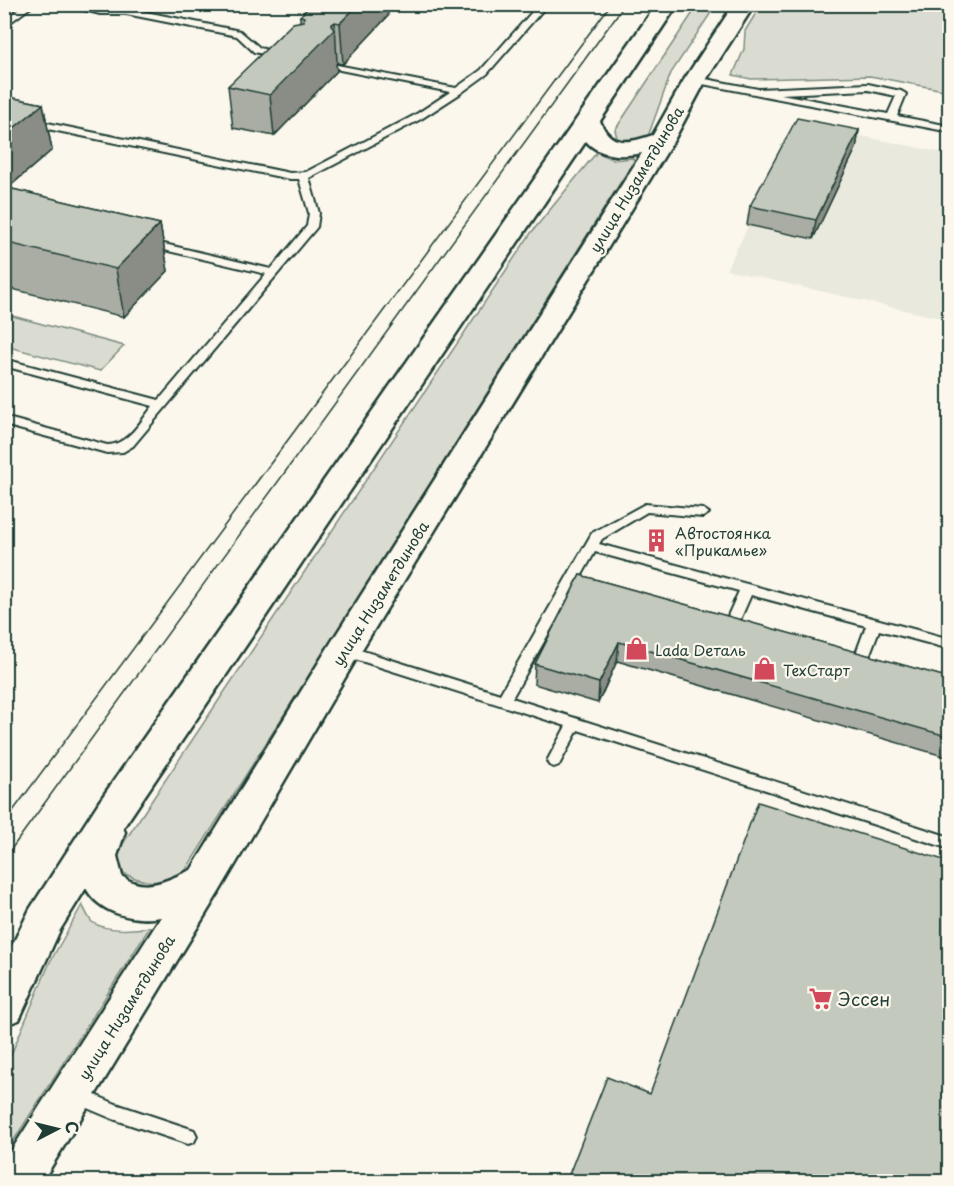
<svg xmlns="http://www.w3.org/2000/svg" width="954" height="1186" font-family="'Playpen Sans',sans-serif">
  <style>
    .built { fill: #eae9de }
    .green { fill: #dbdcd1; stroke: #7d8c82; stroke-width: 1.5 }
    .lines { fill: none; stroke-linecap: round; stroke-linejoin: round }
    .lane-casing { stroke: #1f3d34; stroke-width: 4 }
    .primary-casing { stroke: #1f3d34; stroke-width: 5 }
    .lane { fill: #fbf7ec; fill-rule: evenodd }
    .primary { fill: #fbf7ec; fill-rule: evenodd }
    .tram { stroke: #1f3d34; stroke-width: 1.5 }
    .wall { fill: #a9ada3; stroke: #1f3d34; stroke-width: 1.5 }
    .shaded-wall { fill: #898d85; stroke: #1f3d34; stroke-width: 1.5 }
    .building { fill: #c4c9be; stroke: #1f3d34; stroke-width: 1.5 }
    .labels { text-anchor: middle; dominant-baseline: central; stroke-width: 4.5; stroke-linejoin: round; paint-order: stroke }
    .street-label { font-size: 15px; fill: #1f3d34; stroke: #fbf7ec }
    .poi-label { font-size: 15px; fill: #1f3d34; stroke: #fbf7ec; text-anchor: start }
    .near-poi-label { font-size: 18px; fill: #1f3d34; stroke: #fbf7ec; text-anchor: start }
  </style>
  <rect width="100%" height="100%" fill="#fbf7ec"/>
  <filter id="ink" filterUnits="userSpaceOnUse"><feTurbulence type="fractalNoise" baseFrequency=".0167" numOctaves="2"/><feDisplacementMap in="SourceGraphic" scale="12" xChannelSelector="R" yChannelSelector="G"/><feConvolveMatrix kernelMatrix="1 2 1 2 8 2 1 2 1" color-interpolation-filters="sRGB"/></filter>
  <g filter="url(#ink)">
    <path class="built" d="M798 123 949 154V320L726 270 794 136Z"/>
    <g class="green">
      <path d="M931 4 949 8V91L870 76 751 79 733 75 744 49 745 31 761 5Z"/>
      <path d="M698 5H716L671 73 647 139 627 142 617 138 615 130Z"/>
      <path d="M597 152 613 160 633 158 634 161 182 876C160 884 141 884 120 871L116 854 531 233Z"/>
      <path d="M5 314 124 346 100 371 5 346Z"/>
      <path d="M82 905C85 909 88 918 92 922 106 932 135 930 150 927L5 1154V1069L50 962Z"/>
    </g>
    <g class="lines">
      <defs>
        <g id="lane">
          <path d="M25 4H35L4 27V19Z"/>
          <path d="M60 4 126 8 240 31 260 48 286 55 281 58 254 52 237 36 126 14H100Z"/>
          <path d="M539 4H548L487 74 461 93 421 119 309 178 319 213 317 227 133 446 123 452 107 453 4 425V417L107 445C128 445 141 421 153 406L4 366V359L159 400 266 274 143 245V241L147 240 271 269 307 226 309 213 299 179H290L4 120V114L290 173 306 172 415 115 450 92 340 70 335 67 337 65 456 88 481 70Z"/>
          <path d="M695 77 758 89 868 84 901 91 906 94 897 116 950 126V132L692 82 690 80ZM868 90 896 96 888 114 781 94Z"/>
          <path d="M645 504 703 509 709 513 703 517 647 512 602 539 599 544 950 639V649L879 630 865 667 863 671H853L851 667 866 626 751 595 736 629 729 634 722 629 739 591 595 552 512 698 950 837V849L578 730 559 765 554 767 549 765 547 761 566 726 339 654 337 650 339 646 344 645 500 694 592 533Z"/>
          <path d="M74 1086 116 1104 194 1130 197 1136 194 1142 188 1144 113 1119 68 1100 65 1094 68 1088Z"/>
        </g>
        <path id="primary" d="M657 4H678L600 121C611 148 629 143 653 135L684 80 734 4H755L706 80 674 140 356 659 219 892 42 1182H4V1162L161 917C134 922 99 913 86 888L60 930 19 1020 4 1025V962L30 909 99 802ZM586 141C600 157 623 157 642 153L332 641 191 870C167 880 145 894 122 876L117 856 125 832 123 828Z"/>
      </defs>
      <use href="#lane" class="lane-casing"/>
      <use href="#primary" class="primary-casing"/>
      <use href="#lane" class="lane"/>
      <use href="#primary" class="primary"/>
      <g class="tram">
        <path d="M4 823 611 4"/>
        <path d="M4 859 625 4"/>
      </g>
    </g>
    <g class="wall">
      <path d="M300 16H388L343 64 337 63 336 64 337 71 274 136 233 128 228 86 300 21Z"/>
      <path d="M4 96 43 104 52 150 8 188 160 224 168 271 124 317 4 287Z"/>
      <path d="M859 130 856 148 813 239 747 225 750 206Z"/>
      <path d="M580 575 950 678V758L617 661 598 703 534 684 535 664Z"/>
    </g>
    <g class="shaded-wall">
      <path d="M359 4H388V16L343 64 340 23Z"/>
      <path d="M335 22 337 63 336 64 337 71 274 136 270 95 331 25Z"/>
      <path d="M43 104 52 150 4 191V136Z"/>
      <path d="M859 130 856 148 813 239 816 220Z"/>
      <path d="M160 224 168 271 124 317 116 269Z"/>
      <path d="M619 642 617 661 598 703 599 683Z"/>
    </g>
    <g class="building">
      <path d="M312 4H359L340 23 335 22 331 25 334 30 270 95 228 86 293 23 303 21 304 17 300 16Z"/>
      <path d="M4 96 43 104 4 136Z"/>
      <path d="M797 118 859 130 816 220 750 206Z"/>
      <path d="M4 187 160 224 116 269 4 242Z"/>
      <path d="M580 575 950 678V737L619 642 599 683 535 664Z"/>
      <path d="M758 802 950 862V1182H566L607 1077 650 1094Z"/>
    </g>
  </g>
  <defs>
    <symbol id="building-bare" viewBox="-9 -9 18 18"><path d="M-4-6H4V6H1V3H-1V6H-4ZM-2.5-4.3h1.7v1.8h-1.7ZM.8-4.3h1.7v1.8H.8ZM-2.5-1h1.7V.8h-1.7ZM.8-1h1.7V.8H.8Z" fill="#d1495b" stroke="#fbf7ec" stroke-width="2.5" paint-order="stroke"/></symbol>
    <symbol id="shop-bare" viewBox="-9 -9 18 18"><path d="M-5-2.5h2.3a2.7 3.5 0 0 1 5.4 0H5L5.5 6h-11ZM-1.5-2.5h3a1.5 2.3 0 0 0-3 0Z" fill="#d1495b" stroke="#fbf7ec" stroke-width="2.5" paint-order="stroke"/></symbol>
    <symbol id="supermarket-bare" viewBox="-9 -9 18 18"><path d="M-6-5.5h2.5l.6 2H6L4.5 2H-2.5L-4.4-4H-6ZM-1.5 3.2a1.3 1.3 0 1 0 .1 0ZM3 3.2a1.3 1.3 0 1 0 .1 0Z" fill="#d1495b" stroke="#fbf7ec" stroke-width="2.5" paint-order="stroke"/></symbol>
  </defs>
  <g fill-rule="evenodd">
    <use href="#building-bare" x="640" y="524" width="33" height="33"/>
    <use href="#shop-bare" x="620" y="632" width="33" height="33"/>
    <use href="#shop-bare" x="748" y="652" width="33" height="33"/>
    <use href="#supermarket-bare" x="804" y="982" width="33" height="33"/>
  </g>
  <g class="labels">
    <g class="street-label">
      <text transform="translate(636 179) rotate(-59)">улица Низаметдинова</text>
      <text transform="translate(380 593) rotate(-58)">улица Низаметдинова</text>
      <text transform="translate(126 1007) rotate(-58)">улица Низаметдинова</text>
    </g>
    <g class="poi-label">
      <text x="675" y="532">Автостоянка<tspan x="675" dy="17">«Прикамье»</tspan></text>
      <text x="655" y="649">Lada Dеталь</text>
      <text x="783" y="669">ТехСтарт</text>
    </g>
    <g class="near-poi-label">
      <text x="838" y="998">Эссен</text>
    </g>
  </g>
  <rect width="954" height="1186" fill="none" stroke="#fbf7ec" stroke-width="24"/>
  <rect x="12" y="12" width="930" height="1162" fill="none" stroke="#1f3d34" stroke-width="2" filter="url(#ink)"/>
  <g transform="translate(57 1129) rotate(83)" stroke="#fbf7ec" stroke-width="4.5" paint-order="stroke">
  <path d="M0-4.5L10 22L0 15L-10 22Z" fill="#1f3d34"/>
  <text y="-9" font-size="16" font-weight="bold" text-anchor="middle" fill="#1f3d34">С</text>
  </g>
</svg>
